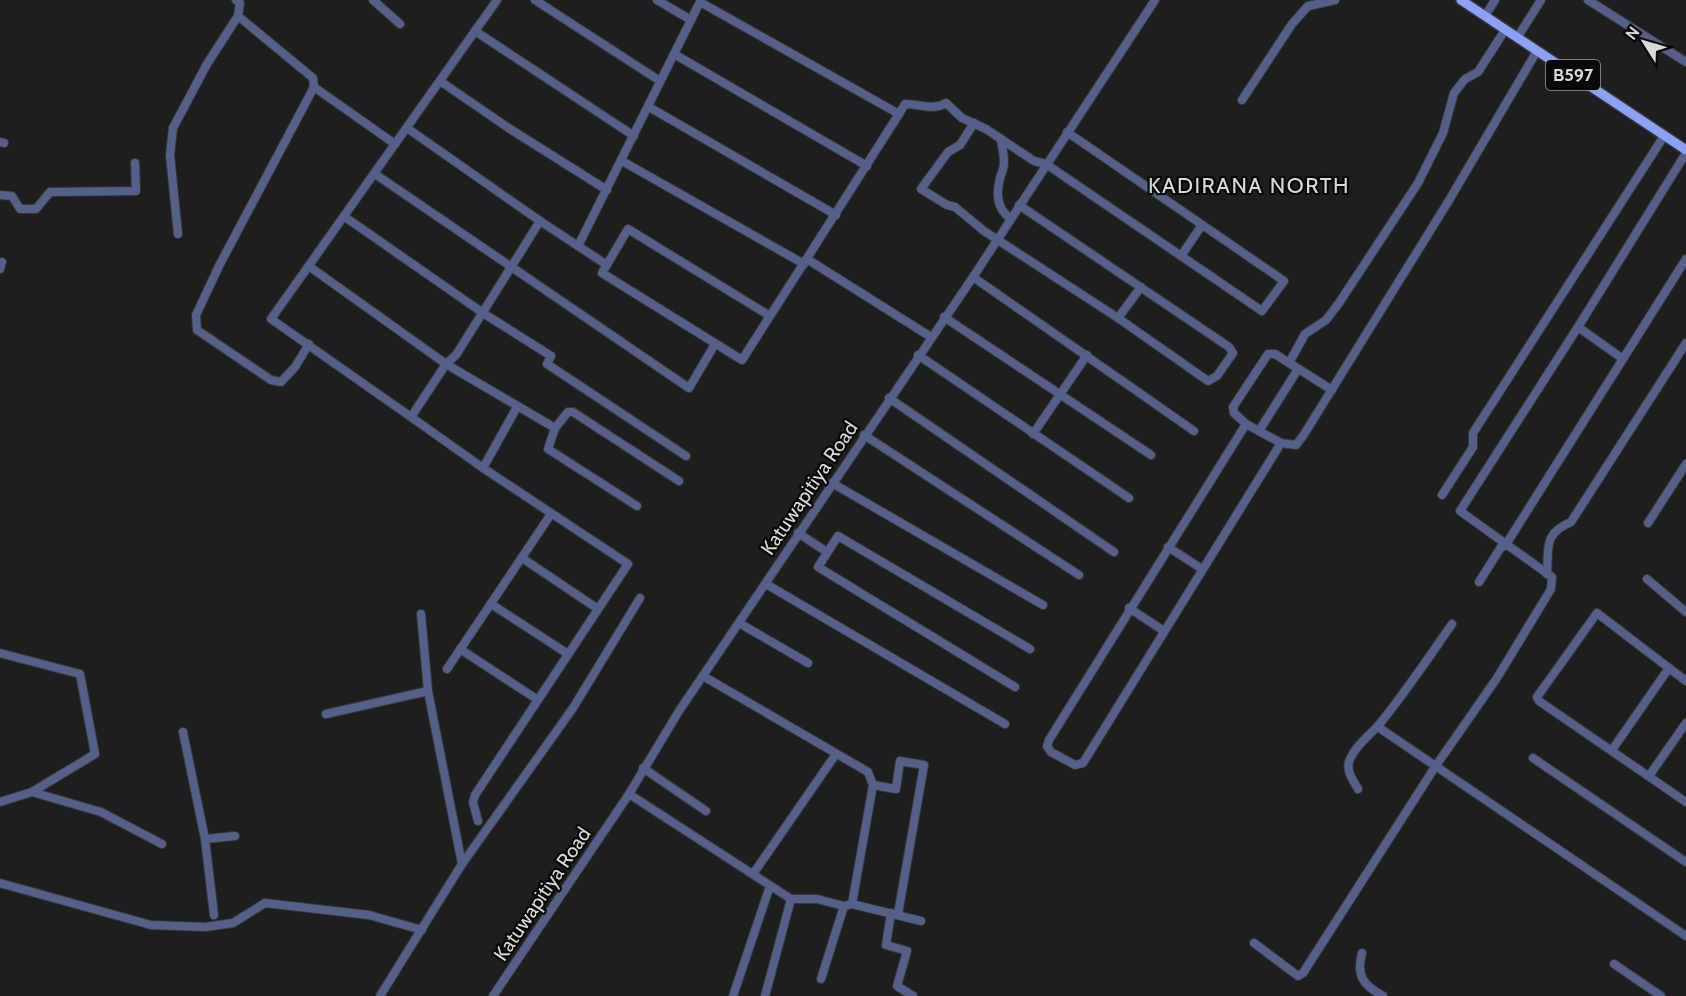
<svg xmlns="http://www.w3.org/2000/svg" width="1686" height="996" font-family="Cabin,sans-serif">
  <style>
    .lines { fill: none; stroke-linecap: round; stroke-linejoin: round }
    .minor-casing { stroke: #383936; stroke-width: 10 }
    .major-casing { stroke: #383936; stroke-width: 12 }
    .minor { stroke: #55608a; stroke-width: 8 }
    .major { stroke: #8ba0f8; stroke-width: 9 }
    .labels { text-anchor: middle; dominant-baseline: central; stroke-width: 4.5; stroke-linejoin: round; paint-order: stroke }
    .shield { fill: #080908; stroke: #9a9b99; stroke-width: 1.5 }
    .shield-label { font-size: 18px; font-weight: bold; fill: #d8dad7 }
    .street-label { font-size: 20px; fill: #d8dad7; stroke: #080908 }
    .quarter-label { font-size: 22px; letter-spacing: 1.5px; fill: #d8dad7; stroke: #080908 }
  </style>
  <rect width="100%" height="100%" fill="#1e1f1c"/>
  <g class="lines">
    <defs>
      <g id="minor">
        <path d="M236 0 240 3 238 16 313 78 314 87 395 144"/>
        <path d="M373 0 400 24"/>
        <path d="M497 0 271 319 411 417 446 364 456 355 540 221 607 265"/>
        <path d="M535 0 660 81"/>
        <path d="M657 0 691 20"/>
        <path d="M1588 0 1686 62"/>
        <path d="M700 2 899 114 742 360 602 273 628 229 770 316"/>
        <path d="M1485 16 1495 0"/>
        <path d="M475 31 634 136"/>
        <path d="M1517 38 1541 0"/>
        <path d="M674 54 867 166"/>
        <path d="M440 81 510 129 607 190"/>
        <path d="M1242 100 1292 24 1308 6 1335 0"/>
        <path d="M649 107 836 215"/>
        <path d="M899 114 905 104C920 104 933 111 946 103L962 118 986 129 1034 161 1046 164 1262 311 1284 281 1067 132"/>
        <path d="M974 123 960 145 948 152 921 189 947 205 955 207 984 231 1118 318 1208 381 1217 376 1233 353 1229 347 1019 205"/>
        <path d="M407 128 540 221"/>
        <path d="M1001 140C1002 148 1006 160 1003 169 997 185 993 206 1010 218"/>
        <path d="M0 142 4 143"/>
        <path d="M622 161 804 264"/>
        <path d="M375 174 689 388 715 344"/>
        <path d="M0 195 12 196 20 209H36L50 192 136 191 135 163"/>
        <path d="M345 217 483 313 551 356 547 364 686 456"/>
        <path d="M178 234 170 155 173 128 207 64 238 16"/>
        <path d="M578 246 701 0"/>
        <path d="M1181 256 1202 225"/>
        <path d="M807 259 931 337"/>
        <path d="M310 267 446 364 555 428 548 449 637 506"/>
        <path d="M0 269 2 262"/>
        <path d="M973 277 1194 431"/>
        <path d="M944 317 1151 455"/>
        <path d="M1118 318 1141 287"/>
        <path d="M1578 327 1623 359"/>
        <path d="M309 344 295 367 281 382 271 380 197 330 196 315 220 264 314 87"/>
        <path d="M918 355 1129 498"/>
        <path d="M1289 363 1305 334 1326 320 1339 303 1418 183 1443 133 1454 93 1465 79 1478 72 1505 30"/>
        <path d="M889 398 1114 552"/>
        <path d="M411 417 483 468 517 407"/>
        <path d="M1246 424 1234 413 1233 407 1268 354H1275L1332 390"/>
        <path d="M555 428 568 412H573L679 481"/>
        <path d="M1259 431 1298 369"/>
        <path d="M1033 434 1087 355"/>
        <path d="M864 435 1079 575"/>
        <path d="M1281 443 1083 763 1075 765 1051 752 1047 746 1049 740 1246 424 1281 443 1296 445 1303 436 1448 202 1537 51"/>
        <path d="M832 483 1043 605"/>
        <path d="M1442 495 1473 447V433L1664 136"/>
        <path d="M1648 523 1686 464"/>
        <path d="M798 533 827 552"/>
        <path d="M1505 546 1686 259"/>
        <path d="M1168 547 1202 569"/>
        <path d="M522 558 598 609"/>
        <path d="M1547 574C1549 547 1543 534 1571 522L1686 343"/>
        <path d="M1647 579 1686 612"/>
        <path d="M1479 582 1503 544"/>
        <path d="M766 584 1005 724"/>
        <path d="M491 604 568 654"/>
        <path d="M1129 608 1164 631"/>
        <path d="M421 614 428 691 462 864"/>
        <path d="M739 623 808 663"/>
        <path d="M460 649 538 700"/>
        <path d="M0 653 80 674 95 754 32 792 0 802"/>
        <path d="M447 669 551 514"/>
        <path d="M1686 681 1597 613 1537 697 1539 701 1686 802"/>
        <path d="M1015 687 818 567 838 536 1030 649"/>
        <path d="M326 714 428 691"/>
        <path d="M1378 727 1686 936"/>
        <path d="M183 732 205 839 214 915"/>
        <path d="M1612 750 1669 668"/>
        <path d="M1533 758 1686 862"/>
        <path d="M643 768 706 811"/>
        <path d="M1649 776 1686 723"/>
        <path d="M873 785 896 789 900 761 924 765 898 914"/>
        <path d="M1358 789C1353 780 1345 770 1350 759 1358 742 1372 734 1382 721 1407 690 1429 657 1452 624"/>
        <path d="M32 792 101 812 162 844"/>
        <path d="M629 794 791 899H817L844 906 852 904 873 785 868 772 703 676"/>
        <path d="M478 821 473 802 475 795 628 564 483 468"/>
        <path d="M205 839 235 836"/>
        <path d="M753 874 836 754"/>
        <path d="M0 883 151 925 205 927 233 923 265 903 369 915 422 930"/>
        <path d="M852 904 921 921"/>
        <path d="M891 913 886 945 907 951 897 986 913 996"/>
        <path d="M1254 943 1298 976 1303 973 1435 767 1497 678 1551 589 1552 577 1460 511 1578 327 1686 153"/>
        <path d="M1362 953C1356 976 1363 985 1383 996"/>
        <path d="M1614 964 1661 996"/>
        <path d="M821 979 844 906"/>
        <path d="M380 996 462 864 573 708 640 598"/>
        <path d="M493 996 629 794 679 711 973 277 1155 0"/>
        <path d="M733 996 770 886"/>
        <path d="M765 996 791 899"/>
      </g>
      <path id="major" d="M1461 0 1686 150"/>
    </defs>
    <use href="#minor" class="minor-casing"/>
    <use href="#major" class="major-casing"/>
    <use href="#minor" class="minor"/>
    <use href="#major" class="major"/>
  </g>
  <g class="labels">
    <rect class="shield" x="1546" y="60" width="54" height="30" rx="4.5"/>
    <g class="shield-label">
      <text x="1573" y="75">B597</text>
    </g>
    <g class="street-label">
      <text transform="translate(809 488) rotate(-56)">Katuwapitiya Road</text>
      <text transform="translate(542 894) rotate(-56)">Katuwapitiya Road</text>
    </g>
    <g class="quarter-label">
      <text x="1249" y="185">KADIRANA NORTH</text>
    </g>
  </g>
  <g transform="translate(1644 42) rotate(307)" stroke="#080908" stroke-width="4.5" paint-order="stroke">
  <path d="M0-4.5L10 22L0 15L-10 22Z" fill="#d8dad7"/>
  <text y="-9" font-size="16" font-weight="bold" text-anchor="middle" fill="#d8dad7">N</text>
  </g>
</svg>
